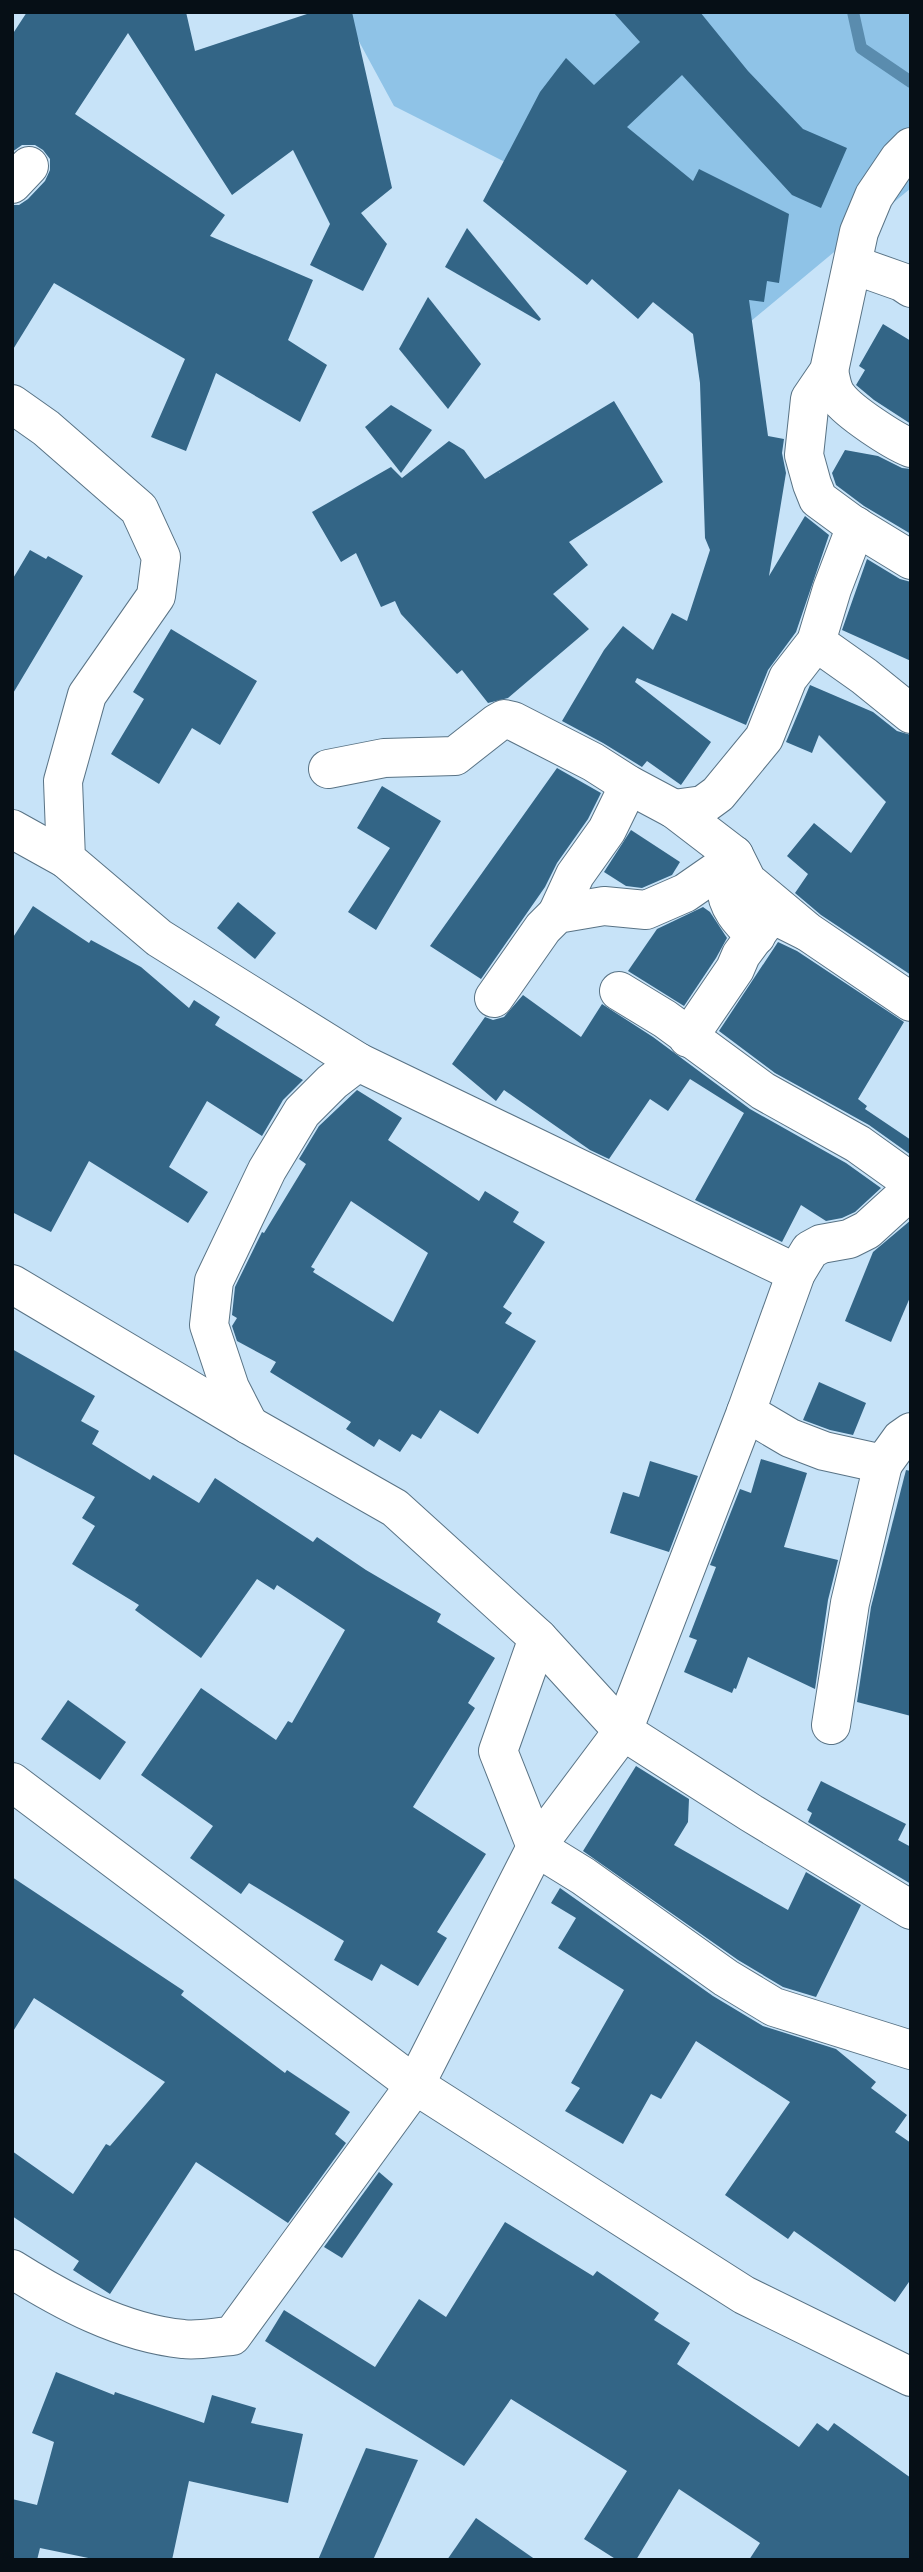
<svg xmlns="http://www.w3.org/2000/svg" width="923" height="2572" font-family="Overpass,sans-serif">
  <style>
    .green { fill: #8fc3e7 }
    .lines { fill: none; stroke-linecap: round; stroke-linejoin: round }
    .stream { stroke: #5a8cae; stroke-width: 12 }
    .building { fill: #336586; fill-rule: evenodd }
    .minor-casing { stroke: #597385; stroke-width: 40 }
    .minor { stroke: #fff; stroke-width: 38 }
  </style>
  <rect width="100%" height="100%" fill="#c7e3f8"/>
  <path class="green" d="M343 12H911V188L738 332 677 249 394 106Z"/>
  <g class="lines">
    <path class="stream" d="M853 12 861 48 911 82"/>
  </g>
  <g class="building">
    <path d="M27 12H186L195 51 313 12H352L392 188 361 213 387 244 363 291 310 265 330 224 293 150 232 195 128 33 75 114 225 215 210 236 313 280 288 340 327 365 300 422 216 373 186 451 151 437 185 359 54 283 12 351V205H19L28 199 45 181 50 170V159L43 150 35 145H22L12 152V35Z"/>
    <path d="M613 12H700L748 71 803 129 847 148 821 208 792 195 682 75 627 127 693 181 699 169 789 214 779 283 767 281 764 302 749 300 768 436 784 439 782 453 786 473 769 576 805 516 829 535 796 632 768 670 746 725 637 678 635 682 711 742 681 785 647 761 642 767 603 743 562 721 604 650 623 626 653 650 672 613 687 621 710 550 705 538 700 383 693 334 653 302 638 319 592 279 587 285 483 201 540 92 566 58 594 85 640 42Z"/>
    <path d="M467 228 541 319 539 321 445 267Z"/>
    <path d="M428 297 481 364 448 409 399 349Z"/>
    <path d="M883 324 911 341V424L874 400 856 385 865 370 859 366Z"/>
    <path d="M614 401 663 482 569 542 588 565 553 594 589 629 508 698 488 703 462 670 457 674 401 614 395 601 381 607 356 553 341 562 312 512 391 467 402 478 449 441 464 450 485 479 498 471 500 473 498 471Z"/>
    <path d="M391 405 432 430 401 473 365 427Z"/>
    <path d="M845 450 878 456 902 468 911 469V534L864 506 836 485 832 473Z"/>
    <path d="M30 550 46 559 48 556 83 576 12 695V580Z"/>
    <path d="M867 559 900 579 911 582V661L842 630Z"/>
    <path d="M171 629 257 681 220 745 192 728 159 784 111 754 144 699 133 692Z"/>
    <path d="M810 685 873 712 897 731 911 735V975L821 915 795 893 808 874 787 856 814 823 851 853 886 802 819 735 812 753 786 742Z"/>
    <path d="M557 768 601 793 588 819 557 863 545 887 481 979 430 946Z"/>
    <path d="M382 786 441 821 376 930 348 912 390 848 357 828Z"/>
    <path d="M631 830 680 862 672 875 642 888 626 886 604 872Z"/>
    <path d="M238 902 276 933 255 959 217 928Z"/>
    <path d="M33 906 89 943 91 940 141 967 189 1008 194 1000 220 1017 215 1025 303 1080 283 1100 262 1136 207 1101 169 1167 208 1192 188 1223 89 1161 51 1232 12 1212V939Z"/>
    <path d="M703 907 710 912 727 938 716 958 684 1006 628 971 657 929Z"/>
    <path d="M778 942 797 951 904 1022 858 1099 867 1106 865 1109 911 1140V1155L869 1125 775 1073 719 1031Z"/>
    <path d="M523 995 581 1037 602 1004 653 1037 750 1109 846 1163 881 1188 855 1212 842 1218 826 1221 801 1205 782 1242 695 1200 744 1113 690 1079 668 1111 650 1099 609 1159 590 1150 504 1090 496 1101 452 1064 485 1017 493 1020 504 1017Z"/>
    <path d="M357 1090 402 1118 388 1140 479 1201 485 1191 519 1212 513 1222 545 1242 503 1307 512 1313 505 1323 536 1341 478 1434 440 1410 421 1439 412 1434 400 1452 379 1439 374 1447 346 1429 351 1422 270 1372 276 1362 237 1341 232 1326 237 1318 232 1315 235 1287 262 1232 264 1233 306 1164 299 1159 319 1126ZM351 1201 428 1253 393 1322 313 1272 315 1269 311 1267Z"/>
    <path d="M911 1220V1295L891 1342 845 1321 873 1252Z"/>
    <path d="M12 1349 95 1396 81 1421 99 1431 92 1444 150 1480 153 1475 199 1503 215 1478 313 1542 317 1537 366 1570 441 1614 437 1622 495 1658 468 1703 475 1708 413 1807 486 1854 437 1932 447 1938 418 1986 381 1964 372 1981 334 1960 344 1941 249 1883 241 1894 190 1858 213 1826 141 1775 201 1688 276 1740 288 1721 292 1723 345 1630 277 1585 274 1590 257 1579 201 1658 135 1610 139 1605 72 1564 95 1526 82 1518 95 1497 12 1453Z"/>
    <path d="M819 1382 866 1403 853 1435 830 1430 803 1420Z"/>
    <path d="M761 1459 807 1473 784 1547 838 1560 828 1600 815 1689 748 1657 736 1689 734 1688 732 1693 684 1672 697 1640 689 1637 716 1567 710 1565 740 1489 751 1493Z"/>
    <path d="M650 1461 698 1476 669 1552 610 1533 623 1492 639 1497Z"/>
    <path d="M906 1470 911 1471V1716L857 1702 871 1607Z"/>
    <path d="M68 1700 126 1742 100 1780 41 1739Z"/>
    <path d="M636 1766 689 1799 688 1822 674 1845 788 1910 806 1872 861 1905 816 1997 783 1987 738 1960 583 1851Z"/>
    <path d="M821 1781 906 1824 898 1840 911 1847V1884L808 1822 812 1813 807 1810Z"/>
    <path d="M12 1877 184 1991 181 1995 285 2073 287 2070 350 2112 335 2134 346 2143 288 2223 196 2162 110 2294 73 2270 79 2261 12 2216V2151L73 2194 106 2144 110 2146 165 2082 34 1998 12 2033Z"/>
    <path d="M560 1888 713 1996 763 2026 836 2049 876 2082 871 2088 907 2115 895 2132 911 2143V2279L895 2302 794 2231 788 2239 725 2195 790 2102 696 2041 661 2099 651 2094 623 2144 565 2111 580 2088 571 2083 624 1990 558 1948 576 1918 551 1903Z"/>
    <path d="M379 2172 393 2184 342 2258 324 2247Z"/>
    <path d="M505 2222 593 2276 597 2271 659 2313 654 2320 690 2343 677 2364 799 2447 817 2423 828 2431 834 2423 911 2478V2560H749L760 2543 679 2489 636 2560H617L584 2539 627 2471 511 2399 464 2466 265 2341 284 2310 375 2367 419 2299 446 2317Z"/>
    <path d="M56 2372 114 2395 115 2392 204 2423 212 2395 256 2408 251 2423 303 2434 288 2503 189 2481 172 2560H98L40 2548 37 2560H12V2499L37 2505 54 2442 32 2433Z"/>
    <path d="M366 2448 418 2460 373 2560H318Z"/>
    <path d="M476 2518 536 2560H447Z"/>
  </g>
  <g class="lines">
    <defs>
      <g id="minor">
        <path d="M911 147 899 159 874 196 859 232 829 371 810 399 804 455 812 484 818 499 852 524 911 560"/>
        <path d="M12 184 29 166"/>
        <path d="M854 265 902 282 911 288"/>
        <path d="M829 371C831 379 832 390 838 397 849 412 893 441 911 448"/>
        <path d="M12 404 46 428 139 509 161 557 156 596 87 695 63 781 66 859 159 938 358 1062"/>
        <path d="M816 642 864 676 911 714"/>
        <path d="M328 769 384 758 455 756 497 723 504 719 513 721 593 762 629 785 674 809 734 855 747 881 808 932 911 1002"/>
        <path d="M674 809 703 805 718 794 764 738 788 678 816 642 832 589 856 526"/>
        <path d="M12 829 66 859"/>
        <path d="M734 855C732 864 727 874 726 883 725 906 741 922 756 936"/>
        <path d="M557 914 575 875 607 830 629 785"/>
        <path d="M619 991 665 1019 763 1091 858 1144 911 1182"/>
        <path d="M494 998 543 928 557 914 604 906 646 910 685 893 734 859"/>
        <path d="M688 1038 735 969 741 955 766 921 771 917H778L806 931"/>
        <path d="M12 1284 249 1425 395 1508 538 1638 623 1731 751 1813 911 1910"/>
        <path d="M746 1412 790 1438 824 1451 883 1464 901 1439 911 1432"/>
        <path d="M249 1425 230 1388 209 1325 214 1281 267 1170 302 1112 332 1082 358 1062 796 1273"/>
        <path d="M538 1638 498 1751 536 1847 583 1876 726 1978 774 2007 911 2050"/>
        <path d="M831 1725 850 1603 883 1464"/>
        <path d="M12 1782 415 2085 744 2295 911 2377"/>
        <path d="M12 2269C63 2301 122 2333 183 2339 198 2341 216 2337 232 2336L415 2085 536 1847 623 1731 746 1412 796 1273 810 1250 821 1244 849 1239 867 1230 911 1190"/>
      </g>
    </defs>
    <use href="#minor" class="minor-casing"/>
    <use href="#minor" class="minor"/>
  </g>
  <rect width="923" height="2572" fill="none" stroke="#060f16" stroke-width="28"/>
</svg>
